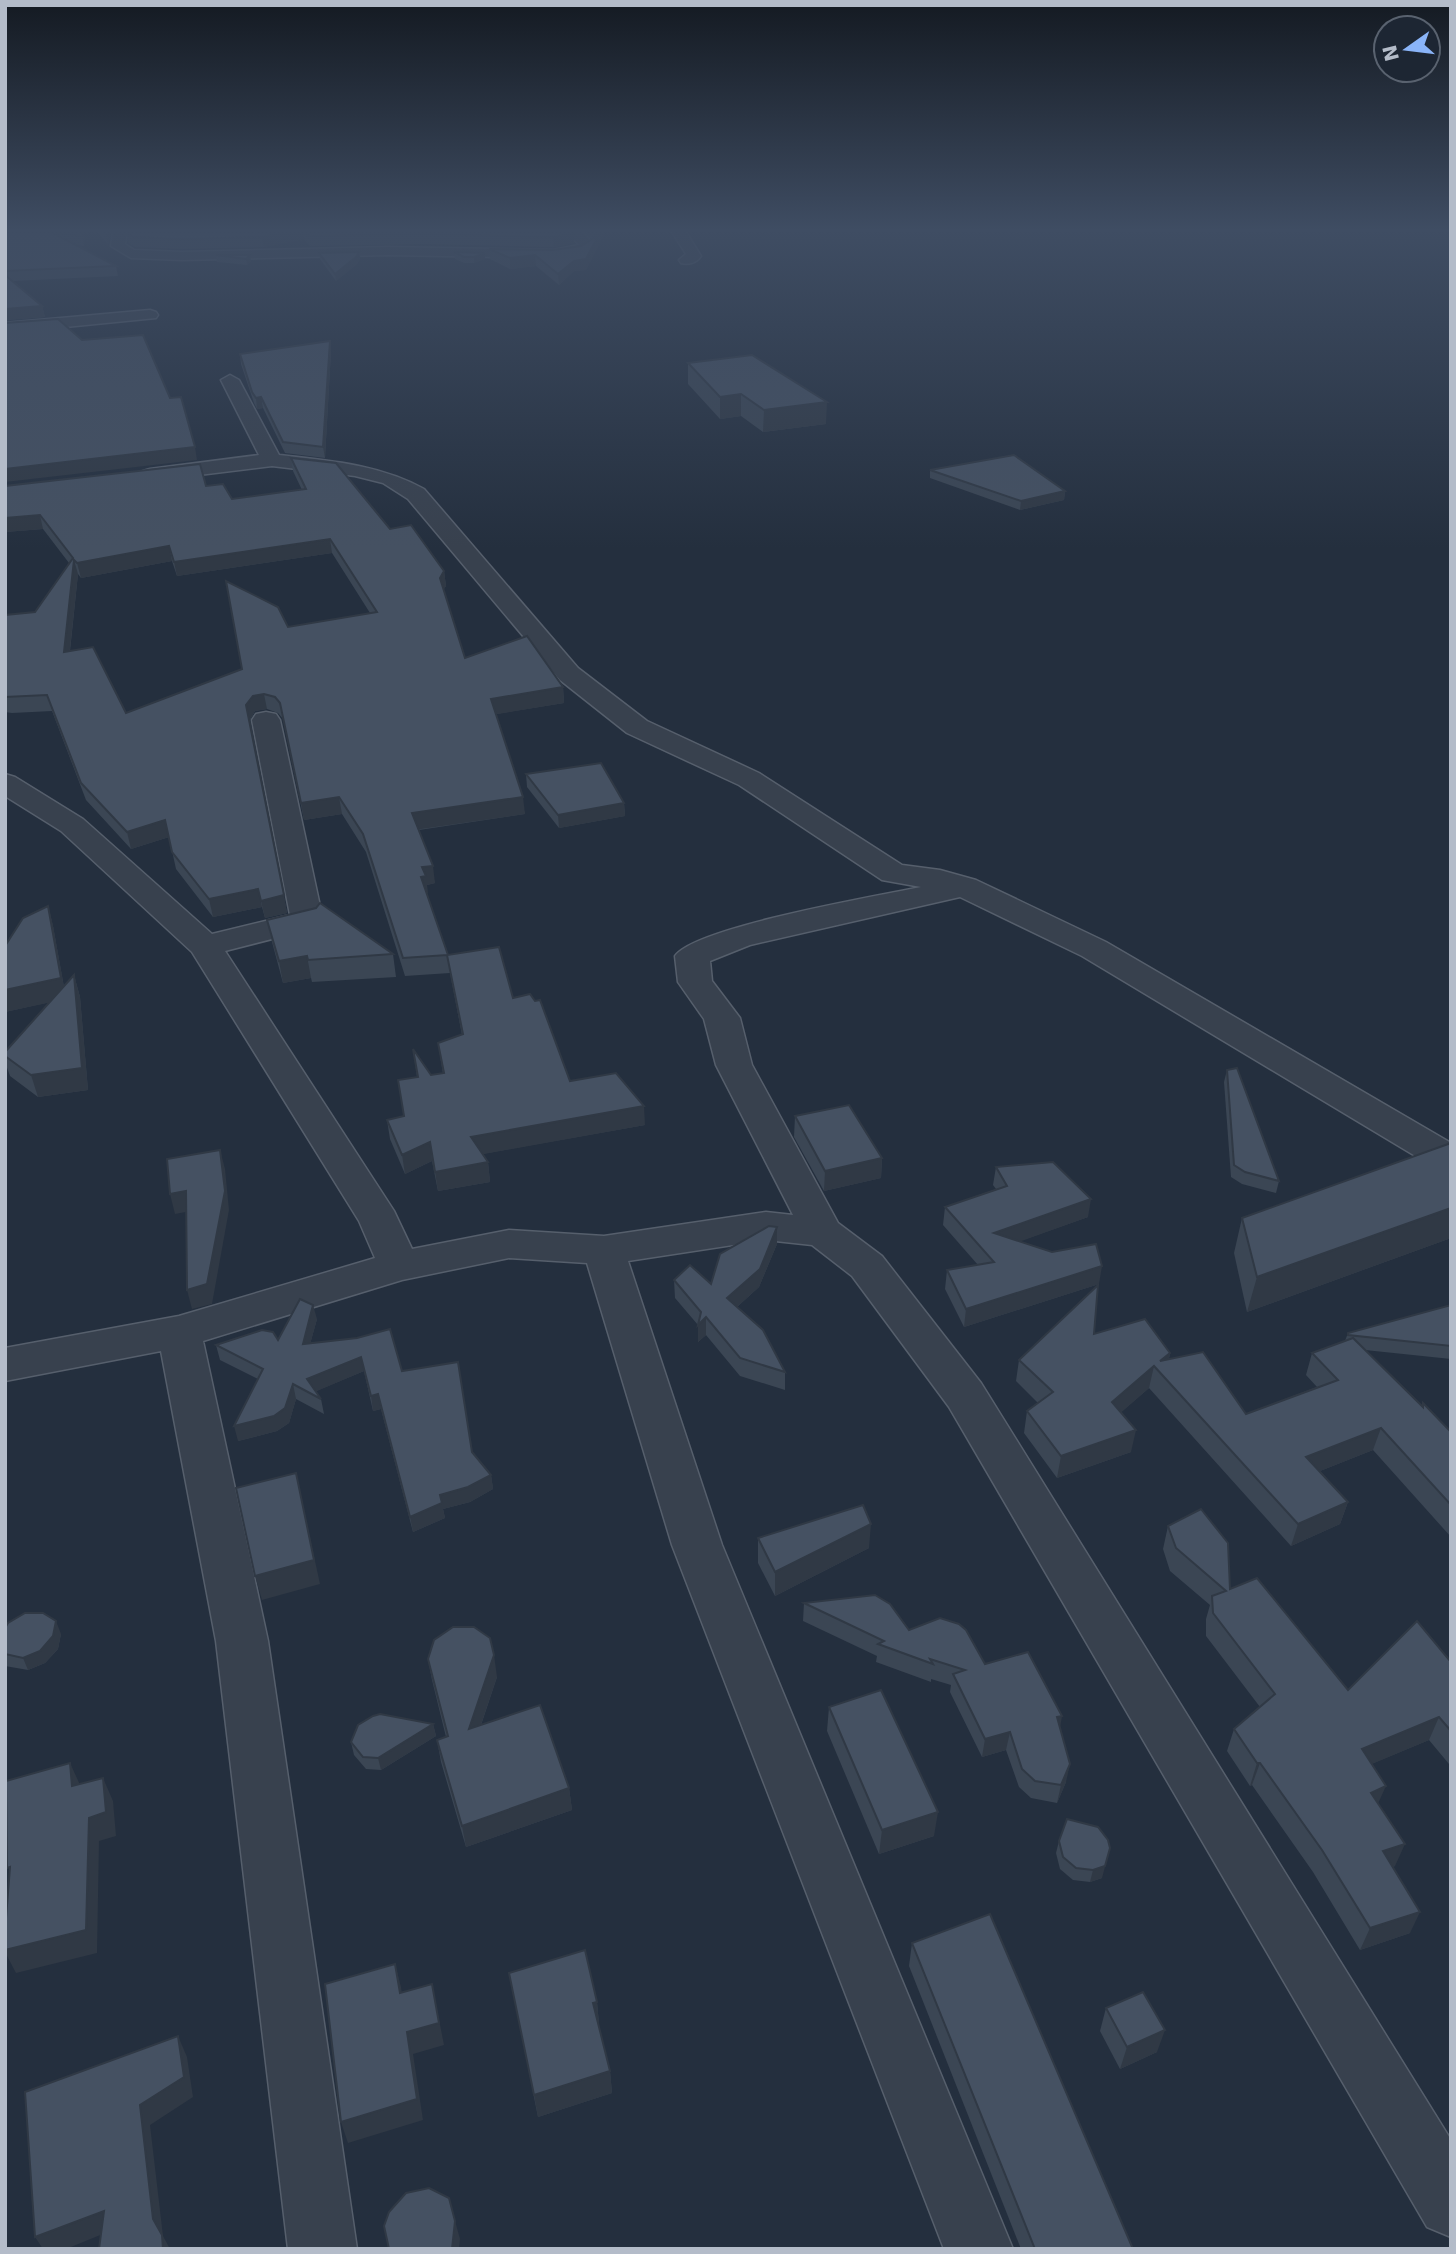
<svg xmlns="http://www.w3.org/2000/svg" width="1456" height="2254" font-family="'DejaVu Sans',sans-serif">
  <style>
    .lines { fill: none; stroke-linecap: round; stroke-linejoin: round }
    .street-casing { stroke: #565f6c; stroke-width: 3 }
    .street { fill: #38414e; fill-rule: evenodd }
    .wall { fill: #3b4654; fill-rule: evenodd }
    .shaded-wall { fill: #303945 }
    .building { fill: #455162; stroke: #303945; stroke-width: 2; fill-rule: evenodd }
  </style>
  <rect width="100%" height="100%" fill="#242f3e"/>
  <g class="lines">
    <defs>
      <g id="street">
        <path d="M113 232H127L125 244 134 250 182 252 388 247 554 250 579 245 568 232H583L595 246 581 254 554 258 388 255 182 260 131 258 111 246Z"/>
        <path d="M672 232H686L701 256C697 263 688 265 681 263L679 260 686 254Z"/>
        <path d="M150 310 156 312 158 315 156 318 5 333V323Z"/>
        <path d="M230 375 239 380 279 455C330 461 378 464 424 489L578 668 647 721 759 773 902 865 940 870 976 880 1106 942 1451 1143V1173L1437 1169 1082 956 960 897 750 945 710 961 712 981 740 1018 752 1065 838 1223 882 1256 981 1383 1451 2140V2237L1427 2227 949 1407 852 1276 812 1245 766 1240 628 1261 722 1545 1013 2249H944L672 1545 587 1263 509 1258 402 1280 203 1341 268 1641 357 2249H288L216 1641 161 1351 5 1381V1348L179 1316 375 1258 359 1221 192 952 61 831 5 796V774L15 777 83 819 212 934 290 915 252 720 256 714 266 712 276 714 280 720 323 920 319 927 225 951 394 1211 412 1249 509 1230 604 1236 766 1212 793 1215 716 1065 704 1019 678 982 675 956C695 927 878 896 921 887L882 880 739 785 627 733 560 680 408 499 383 483 355 476 272 466 150 481 143 479 140 475 143 471 150 469 259 455 221 380Z"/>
      </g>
    </defs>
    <use href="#street" class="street-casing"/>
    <use href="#street" class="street"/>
  </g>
  <g class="wall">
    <path d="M5 232H85L84 246 75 245 116 266 118 276 13 281 42 306 45 317 5 320Z"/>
    <path d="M98 232H111L108 245Z"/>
    <path d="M126 232H573L574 243 554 247 424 244 310 246 304 239 264 247 182 249 135 247 128 243Z"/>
    <path d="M585 232H605L586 270 574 271 559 285 536 266 510 269 490 259 489 249 553 250 581 246 592 240Z"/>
    <path d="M359 252 360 258 357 264 336 281 320 259 319 253Z"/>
    <path d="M454 252 485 259 474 263H464L455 259Z"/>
    <path d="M216 255H250L251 261 247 265 217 262Z"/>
    <path d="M330 341 331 351 325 458 285 453 263 408 257 409 254 403 241 364 240 354Z"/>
    <path d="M688 363 826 424 763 432 741 416 720 419 688 384Z"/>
    <path d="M291 458 390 529 444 571 446 586 443 590 465 658 563 687 564 703 496 714 525 814 419 830 435 883 427 885V894L448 955 513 998 570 1081 645 1125 482 1154 488 1162 490 1182 438 1191 432 1161 405 1174 390 1139 387 1120 403 1116 417 1077 413 1049 431 1075 443 1074 438 1043 462 1035 450 973 405 976 366 852 342 814 304 820 283 719 278 713 267 709 255 711 250 720 287 913 265 918 262 907 213 917 176 869 169 837 131 849 86 800 52 711 12 713 5 712V615L35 612 69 563 43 529 5 532V486H206L232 499 302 490 293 471ZM332 553 370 613 288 627 242 669 126 713 70 651 78 574 81 578 172 561 177 576Z"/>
    <path d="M930 470 1065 491 1064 500 1020 510 930 478Z"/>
    <path d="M526 774 624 803 625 816 559 828 527 787Z"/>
    <path d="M48 906 53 926 64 987 74 975 80 997 88 1090 38 1097 10 1076 5 1062V1052L50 1002 5 1012Z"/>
    <path d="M267 920 393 954 396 977 312 982 311 978 283 983 272 942Z"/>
    <path d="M1227 1070 1279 1181 1276 1193 1242 1184 1231 1177 1224 1082Z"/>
    <path d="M795 1116 882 1158 881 1178 824 1191 794 1137Z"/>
    <path d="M1451 1143V1238L1247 1312 1234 1253 1242 1218Z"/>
    <path d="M996 1167 1088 1217 1020 1241 1099 1284 964 1327 945 1289 947 1270 978 1265 943 1225 945 1207 996 1189 993 1185Z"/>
    <path d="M777 1244 759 1287 737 1307 785 1372V1390L740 1376 706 1335 698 1342V1325L675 1298 674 1280 711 1284Z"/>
    <path d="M1451 1305V1359L1365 1350 1422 1406 1423 1403 1451 1432V1537L1373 1450 1320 1471 1348 1502 1340 1524 1291 1546 1149 1388 1121 1412 1131 1452 1057 1478 1024 1433 1027 1411 1038 1403 1016 1381 1019 1360 1094 1334 1170 1353 1169 1359 1246 1414 1317 1387 1306 1375 1312 1353 1345 1341 1348 1333Z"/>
    <path d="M317 1319 310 1344 402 1371 491 1475 493 1489 470 1502 443 1509 445 1518 413 1532 381 1409 373 1411 364 1371 316 1391 321 1399 324 1414 296 1399 289 1423 277 1431 238 1441 258 1379 220 1360 216 1345 278 1340Z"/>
    <path d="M1168 1526 1230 1589 1348 1690 1451 1662V1763L1449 1764 1429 1740 1371 1764 1378 1803 1395 1866 1392 1867 1410 1933 1360 1950 1313 1872 1252 1785 1250 1786 1227 1751 1234 1729 1260 1707 1206 1636V1619L1210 1605 1170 1571 1163 1549Z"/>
    <path d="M758 1538 869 1548 775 1596 758 1563Z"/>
    <path d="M804 1603 909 1630 985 1664 1060 1727 1066 1782 1057 1803 1031 1798 1019 1787 1006 1750 982 1757 950 1692 951 1685 931 1679V1682L876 1662 877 1656 803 1621Z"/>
    <path d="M5 1628 61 1634 58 1649 45 1663 28 1670 5 1666Z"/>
    <path d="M428 1659 497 1677 481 1725 569 1788 572 1810 466 1847 441 1762 437 1740 446 1737 432 1680Z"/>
    <path d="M829 1707 934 1836 879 1854 827 1731Z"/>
    <path d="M433 1724 436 1736 381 1770 366 1769 354 1755 351 1742Z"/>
    <path d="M1059 1841 1102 1878 1090 1882 1073 1880 1060 1869 1056 1853Z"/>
    <path d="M912 1943 1133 2249H1021L909 1966Z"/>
    <path d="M509 1973 597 2002 599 2024 598 2025 610 2071 612 2093 538 2117Z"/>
    <path d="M1106 2008 1157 2052 1120 2069 1100 2031Z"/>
  </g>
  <g class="shaded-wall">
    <path d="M82 232H85L84 246 82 236Z"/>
    <path d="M107 232H111L108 245 106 235Z"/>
    <path d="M287 232H303L304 239 264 247 262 237Z"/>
    <path d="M600 232H605L586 270 574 271 559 285 558 274 574 261 586 259Z"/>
    <path d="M574 233V243L554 247 553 237Z"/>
    <path d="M359 252 360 258 357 264 336 281 335 274Z"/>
    <path d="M485 253V259L474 263V257Z"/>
    <path d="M250 255 251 261 247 265 246 259Z"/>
    <path d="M535 255 536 266 510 269V258Z"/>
    <path d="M42 306 45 317 5 320V309Z"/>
    <path d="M330 341 331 351 325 458 323 447Z"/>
    <path d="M741 394V416L720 419V397Z"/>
    <path d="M261 397 263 408 257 409 256 398Z"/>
    <path d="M827 402 826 424 763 432 764 410Z"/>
    <path d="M195 447 197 460 5 482V469Z"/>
    <path d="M1065 491 1064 500 1020 510 1021 501Z"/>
    <path d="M40 515 43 529 5 532V518Z"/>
    <path d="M330 539 332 553 177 576 174 562Z"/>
    <path d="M169 546 172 561 81 578 77 563Z"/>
    <path d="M74 560 78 574 68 667 64 652Z"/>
    <path d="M444 571 446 586 441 593 440 578Z"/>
    <path d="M563 687 564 703 492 715 491 699Z"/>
    <path d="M264 694 267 709 255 711 249 721 246 705 253 696Z"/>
    <path d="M339 797 342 814 304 820 301 803Z"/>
    <path d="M523 797 525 814 414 830 412 813Z"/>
    <path d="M624 803 625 816 559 828 558 815Z"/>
    <path d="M165 820 169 837 131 849 127 832Z"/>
    <path d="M433 866 435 883 427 885 428 893 423 894 421 877 422 867Z"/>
    <path d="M258 889 262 907 213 917 209 899Z"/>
    <path d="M284 895 287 913 265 918 261 901Z"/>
    <path d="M48 906 53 926 66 999 5 1012V990Z"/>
    <path d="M307 956 311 978 283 983 279 961Z"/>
    <path d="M74 975 80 997 88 1090 38 1097 31 1075Z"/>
    <path d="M644 1106 645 1125 473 1156 471 1137Z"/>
    <path d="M430 1142 432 1161 405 1174 402 1155Z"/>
    <path d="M220 1150 225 1169 229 1210 212 1304 192 1309 187 1290Z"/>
    <path d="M882 1158 881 1178 824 1191 825 1171Z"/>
    <path d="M488 1162 490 1182 438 1191 435 1172Z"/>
    <path d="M186 1191 191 1211 175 1214 170 1194Z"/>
    <path d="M1091 1199 1088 1217 991 1252 994 1233Z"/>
    <path d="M1451 1208V1238L1247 1312 1257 1277Z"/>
    <path d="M777 1227V1244L759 1287 727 1316V1298Z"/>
    <path d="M1102 1266 1099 1284 964 1327 966 1309Z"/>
    <path d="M313 1305 317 1319 306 1359 303 1344Z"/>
    <path d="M706 1317V1335L698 1342V1325Z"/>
    <path d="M1170 1353 1165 1375 1160 1361Z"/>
    <path d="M361 1357 364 1371 310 1394 307 1379Z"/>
    <path d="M1154 1366 1149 1388 1108 1424 1112 1402Z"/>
    <path d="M293 1384 296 1399 289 1423 277 1431 238 1441 234 1426Z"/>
    <path d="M378 1394 381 1409 373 1411 371 1396Z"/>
    <path d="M1381 1428 1373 1450 1300 1479 1306 1457Z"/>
    <path d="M1136 1430 1131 1452 1057 1478 1061 1456Z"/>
    <path d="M296 1473 320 1584 262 1600 255 1576Z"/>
    <path d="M491 1475 493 1489 470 1502 443 1509 445 1518 413 1532 410 1517 440 1495Z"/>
    <path d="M1348 1502 1340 1524 1291 1546 1298 1524Z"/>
    <path d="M871 1524 869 1548 775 1596V1572Z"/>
    <path d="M56 1621 61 1634 58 1649 45 1663 28 1670 23 1658Z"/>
    <path d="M494 1655 497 1677 472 1751 469 1729Z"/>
    <path d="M1062 1716 1059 1734 1057 1717Z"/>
    <path d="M1439 1717 1429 1740 1353 1772 1362 1749Z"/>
    <path d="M433 1724 436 1736 381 1770 378 1758Z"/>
    <path d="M1010 1732 1006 1750 982 1757 985 1739Z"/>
    <path d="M70 1763 81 1787 72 1786Z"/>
    <path d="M1257 1763H1260L1252 1785 1250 1786Z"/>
    <path d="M1070 1764 1066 1782 1057 1803 1061 1785Z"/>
    <path d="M103 1778 113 1801 116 1836 99 1841 97 1953 16 1973 5 1952V1950L89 1818Z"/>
    <path d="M1386 1786 1376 1808 1371 1793Z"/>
    <path d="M569 1788 572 1810 466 1847 462 1826Z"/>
    <path d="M938 1812 934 1836 879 1854 882 1830Z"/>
    <path d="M1405 1844 1395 1866 1373 1873 1383 1851Z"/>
    <path d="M1110 1848 1102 1878 1090 1882 1093 1870Z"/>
    <path d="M1420 1912 1410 1933 1360 1950 1370 1928Z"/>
    <path d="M395 1964 401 1987 405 2016 400 1993Z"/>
    <path d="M432 1984 444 2045 413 2054 423 2120 348 2143 341 2122Z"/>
    <path d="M597 2002 599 2024 596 2026 593 2003Z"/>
    <path d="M1165 2030 1157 2052 1120 2069 1127 2047Z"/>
    <path d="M178 2036 187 2057 193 2097 150 2125 163 2236 170 2249H163L153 2219 140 2105Z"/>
    <path d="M610 2071 612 2093 538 2117 534 2095Z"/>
    <path d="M104 2211 115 2229 66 2249H43L35 2237Z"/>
    <path d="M455 2221 460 2239 459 2249H452Z"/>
  </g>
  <g class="building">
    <path d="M5 232H82V236L51 232 116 266 5 271Z"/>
    <path d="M126 232H287L262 237 180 239 133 237Z"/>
    <path d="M305 232H573L574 233 553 237 423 234 309 236Z"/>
    <path d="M593 232H600L586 259 574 261 558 274 535 255 510 258 489 249 553 250 581 246 597 236Z"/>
    <path d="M359 252 356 257 335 274 319 253Z"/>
    <path d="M454 252 485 253 474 257H464Z"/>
    <path d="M216 255H250L246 259Z"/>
    <path d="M5 275 42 306 5 309Z"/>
    <path d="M58 319 82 340 143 335 170 398 181 397 195 447 5 469V323Z"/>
    <path d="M330 341 323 447 283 442 261 397 256 398 252 392 240 354Z"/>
    <path d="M752 355 827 402 764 410 741 394 720 397 688 363Z"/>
    <path d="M1014 455 1065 491 1021 501 930 470Z"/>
    <path d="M291 458 336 463 390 529 411 525 444 571 440 578 465 658 527 636 563 687 491 699 523 797 412 813 433 866 422 867 426 876 421 877 448 955 499 947 513 998 530 994 535 1001 540 1000 570 1081 616 1073 644 1106 471 1137 488 1162 435 1172 430 1142 402 1155 387 1120 404 1116 398 1080 418 1077 413 1049 431 1075 444 1073 438 1043 463 1034 447 955 403 958 363 834 339 797 301 803 280 703 275 697 264 694 253 696 246 705 284 895 261 901 258 889 209 899 172 852 165 820 127 832 81 783 47 695 5 697V615L35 612 73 558 40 515 5 518V486L200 464 206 486 223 484 232 499 306 489ZM330 539 377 612 288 627 278 607 226 581 242 669 126 713 93 647 64 652 74 560 77 563 169 546 174 562Z"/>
    <path d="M601 763 624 803 558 815 526 774Z"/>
    <path d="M320 903 393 954 308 960 307 956 279 961 267 920 316 908Z"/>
    <path d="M48 906 61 978 5 990V946L23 918Z"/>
    <path d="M74 975 82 1068 31 1075 5 1056V1052Z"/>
    <path d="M1237 1068 1279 1181 1245 1172 1234 1165 1227 1070Z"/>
    <path d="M849 1105 882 1158 825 1171 795 1116Z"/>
    <path d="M1451 1143V1208L1257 1277 1242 1218Z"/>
    <path d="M220 1150 225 1191 207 1284 187 1290 186 1191 170 1194 167 1159Z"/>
    <path d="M1053 1162 1091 1199 994 1233 1052 1252 1096 1244 1102 1266 966 1309 947 1270 994 1262 945 1207 1007 1186 996 1167Z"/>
    <path d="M769 1226 777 1227 760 1269 727 1298 763 1330 785 1372 740 1358 706 1317 698 1325 701 1312 674 1280 690 1265 711 1284 720 1254Z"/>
    <path d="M1098 1285 1094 1334 1145 1319 1170 1353 1160 1361 1203 1352 1246 1414 1338 1380 1312 1353 1353 1338 1423 1407V1403L1451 1432V1505L1381 1428 1306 1457 1348 1502 1298 1524 1154 1366 1112 1402 1136 1430 1061 1456 1027 1411 1053 1392 1019 1360Z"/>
    <path d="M300 1299 313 1305 303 1344 357 1338 390 1329 402 1371 458 1362 472 1452 491 1475 468 1487 440 1495 442 1503 410 1517 378 1394 371 1396 361 1357 307 1379 321 1399 293 1384 285 1408 274 1416 234 1426 263 1369 216 1345 262 1330 273 1332 278 1340Z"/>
    <path d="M1451 1305V1346L1348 1335V1333Z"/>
    <path d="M296 1473 314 1560 255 1576 236 1488Z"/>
    <path d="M863 1505 871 1524 775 1572 758 1538Z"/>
    <path d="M1201 1509 1228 1543 1230 1589 1257 1578 1348 1690 1417 1621 1451 1662V1731L1439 1717 1362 1749 1386 1786 1371 1793 1405 1844 1383 1851 1420 1912 1370 1928 1322 1850 1260 1763H1257L1234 1729 1275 1694 1213 1613 1212 1596 1226 1591 1176 1548 1168 1526Z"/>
    <path d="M875 1595 890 1604 909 1630 940 1618 959 1624 966 1630 985 1664 1028 1652 1062 1716 1057 1717 1070 1764 1061 1785 1035 1781 1022 1769 1010 1732 985 1739 953 1674 965 1670 930 1659 933 1664 878 1644 884 1641 804 1603Z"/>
    <path d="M25 1613H43L56 1621 53 1636 40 1651 23 1658 5 1654V1628L8 1623Z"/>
    <path d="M453 1627H474L490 1638 494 1655 469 1729 540 1705 569 1788 462 1826 437 1740 448 1736 428 1659 434 1640Z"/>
    <path d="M881 1690 938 1812 882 1830 829 1707Z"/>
    <path d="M380 1714 433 1724 378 1758 363 1757 351 1742 358 1725 373 1716Z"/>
    <path d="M70 1763 72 1786 103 1778 106 1812 89 1818 86 1930 5 1950V1931L10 1867 7 1868 6 1781Z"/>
    <path d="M1067 1819 1098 1827 1108 1840 1110 1848 1105 1866 1093 1870 1076 1868 1063 1857 1059 1841Z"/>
    <path d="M990 1914 1133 2249H1035L912 1943Z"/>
    <path d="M585 1950 597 2002 593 2003 610 2071 534 2095 509 1973Z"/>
    <path d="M395 1964 400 1993 432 1984 439 2023 407 2032 417 2099 341 2122 325 1984Z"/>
    <path d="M1143 1992 1165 2030 1127 2047 1106 2008Z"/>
    <path d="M178 2036 184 2077 140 2105 153 2219 162 2235 163 2249H99L104 2211 35 2237 25 2092Z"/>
    <path d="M429 2188 449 2198 455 2221 452 2249H389L384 2226 389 2212 406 2193Z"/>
  </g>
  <linearGradient id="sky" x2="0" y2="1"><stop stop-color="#141a22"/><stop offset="0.42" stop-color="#3f4d63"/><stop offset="1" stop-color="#3f4d63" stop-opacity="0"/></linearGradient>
  <rect width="1456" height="548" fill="url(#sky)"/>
  <rect width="1456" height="2254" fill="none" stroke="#b4bcc9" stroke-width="14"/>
  <g transform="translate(1407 49) rotate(256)"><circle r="33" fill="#1d2633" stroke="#59626f" stroke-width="2"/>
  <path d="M0-5L12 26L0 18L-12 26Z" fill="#8ab4f8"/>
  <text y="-10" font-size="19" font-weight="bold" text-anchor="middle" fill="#b4bcc9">N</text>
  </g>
</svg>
